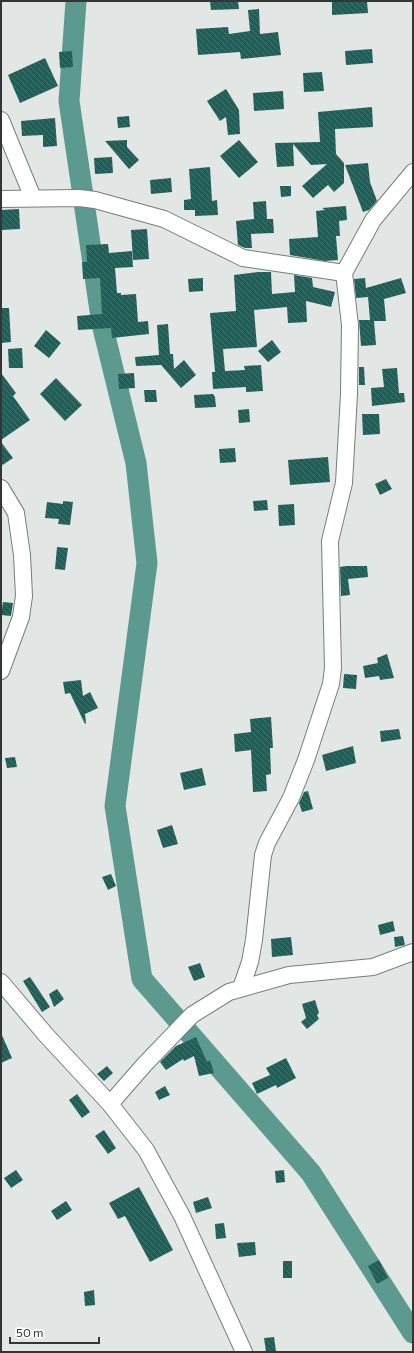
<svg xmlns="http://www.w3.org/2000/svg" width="414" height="1353" font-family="Commissioner,sans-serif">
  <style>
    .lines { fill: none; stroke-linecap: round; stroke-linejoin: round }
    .river { stroke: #5c9a90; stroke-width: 21 }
    .building { fill: url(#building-back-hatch) }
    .minor-casing { stroke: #777d7c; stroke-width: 18 }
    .minor { stroke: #fff; stroke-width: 16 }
  </style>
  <defs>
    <pattern id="building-back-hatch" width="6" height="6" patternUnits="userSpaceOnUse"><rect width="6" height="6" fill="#1f5f57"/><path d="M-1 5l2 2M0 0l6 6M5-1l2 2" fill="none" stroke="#40736d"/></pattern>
  </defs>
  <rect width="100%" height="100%" fill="#e2e7e6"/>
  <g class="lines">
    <path class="river" d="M76 1 69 101 102 324 136 463 147 563 115 806 142 979 311 1173 413 1333"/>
  </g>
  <g class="building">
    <path d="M210 1H238L239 9 211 10Z"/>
    <path d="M332 1H367L368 13 332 15Z"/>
    <path d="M259 9 260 34 278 32 281 55 241 59 240 52 198 55 196 29 228 27 229 34 250 31 248 10Z"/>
    <path d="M372 49 373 63 346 65 345 51Z"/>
    <path d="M72 51 73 67 60 68 59 52Z"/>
    <path d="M45 58 58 86 20 103 8 75Z"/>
    <path d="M322 72 324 91 304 92 303 73Z"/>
    <path d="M226 89 239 110 240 134 228 135 226 117 220 121 207 101Z"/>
    <path d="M283 91 284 109 254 111 253 93Z"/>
    <path d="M372 107 373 127 335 129 336 154 344 163V183L334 192 328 185 313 198 302 186 327 164 311 165 293 144 294 166 277 167 275 143 320 142 318 112Z"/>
    <path d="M129 116 130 127 118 128 117 117Z"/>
    <path d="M55 118 57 146 43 147V135L22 136 21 121Z"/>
    <path d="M127 140V147L139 160 129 169 105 141Z"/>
    <path d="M239 140 258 162 239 178 220 156Z"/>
    <path d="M112 157 113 173 95 174 94 158Z"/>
    <path d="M368 163 370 182 377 201 369 210 363 212 345 165Z"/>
    <path d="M210 167 212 201 217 200 218 215 195 216V210H184V200L191 199 189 169Z"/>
    <path d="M171 178 172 192 151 194 150 180Z"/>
    <path d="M280 186H291V196L281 197Z"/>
    <path d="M266 201 267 219H273L274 233 251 234 252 248H245L238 245 236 221 254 219 253 202Z"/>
    <path d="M346 206 347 220 339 221 340 236H336L338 260 325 261 290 255 289 239 318 237 316 211 325 210 322 208Z"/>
    <path d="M19 209 20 229 1 230V210Z"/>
    <path d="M147 229 149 259 133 260 131 230Z"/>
    <path d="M108 244 109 253 132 251 133 267 115 268 117 293H121V295L136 294 138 322 148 321 149 334 112 338 111 328 78 330 77 316 102 314 100 278 83 279 82 262H87L86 245Z"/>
    <path d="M258 272H271L272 294 295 292 294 275 312 278 313 287 335 292 331 307 306 301 307 322 288 323 287 307 254 310 257 347 223 349 225 371 245 370 244 366 261 365 263 391 246 392V387L213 389 212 372H215L210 313 236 311 234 275Z"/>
    <path d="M203 278V291L189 292 188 279Z"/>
    <path d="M365 278 366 288 401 278 406 293 384 299 386 321H374L376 345 361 346 359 320H370L368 297 356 298 354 279Z"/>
    <path d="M1 308H9L11 342 1 343Z"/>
    <path d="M168 324 170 354H173L174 369 184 360 196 375 181 388 161 365 136 366 135 357 159 355 157 325Z"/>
    <path d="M46 330 61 343 49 358 34 346Z"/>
    <path d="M272 340 281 352 268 362 258 351Z"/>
    <path d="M22 348 23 368H9L8 349Z"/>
    <path d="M359 367H364L365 385H359Z"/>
    <path d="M397 368 399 393H404L405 402 372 406 371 388 384 387 382 369Z"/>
    <path d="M1 373 16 393 13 396 30 420 1 440Z"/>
    <path d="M134 373 135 388 119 389 118 374Z"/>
    <path d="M56 378 82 405 65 421 40 394Z"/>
    <path d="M144 390H156L157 402H145Z"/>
    <path d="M213 394 215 397 216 407 195 408 194 395Z"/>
    <path d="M249 409 250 422 239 423 238 410Z"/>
    <path d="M362 414H379L380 434 363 435Z"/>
    <path d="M1 442 13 458 1 466Z"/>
    <path d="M235 448 236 462 220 463 219 449Z"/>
    <path d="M328 457 330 482 290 485 288 460Z"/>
    <path d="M386 479 392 489 380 495 375 484Z"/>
    <path d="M267 500 268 510 254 511 253 501Z"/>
    <path d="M63 501 73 502 70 525 58 524 59 519 45 518 47 502 63 504Z"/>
    <path d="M294 504 295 525 279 526 278 505Z"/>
    <path d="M57 547 68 548 65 570 55 569Z"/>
    <path d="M346 566H367L368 577 348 579 350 595 341 596 340 567Z"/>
    <path d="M3 602 13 603 11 616 1 615Z"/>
    <path d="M387 654 394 678 380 680 379 676 365 678 363 666 378 663 377 658Z"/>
    <path d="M344 674 357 675 356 689 343 688Z"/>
    <path d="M81 680 83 696 90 692 98 708 85 714 86 723 85 724 70 693 65 694 63 682Z"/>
    <path d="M271 717 273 748H270L271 774 266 775 267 791 253 792 251 750 235 752 234 734 251 732 250 719Z"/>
    <path d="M399 729 401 739 381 742 380 731Z"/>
    <path d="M353 746 356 763 326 771 322 755Z"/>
    <path d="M15 757 17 767 7 768 5 758Z"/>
    <path d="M202 768 206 785 184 790 180 773Z"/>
    <path d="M308 791 313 809 302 812 299 803 304 792Z"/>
    <path d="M172 825 178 844 163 848 157 830Z"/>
    <path d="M111 874 116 886 108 890 102 877Z"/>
    <path d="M393 921 395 931 380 935 378 925Z"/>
    <path d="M403 936 405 945 395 947 394 937Z"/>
    <path d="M291 937 293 955 272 957 271 939Z"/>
    <path d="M200 963 205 977 194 981 188 967Z"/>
    <path d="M30 977 50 1007 42 1012 23 981Z"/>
    <path d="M57 989 64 999 54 1007 49 994Z"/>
    <path d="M315 1000 319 1013 317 1015 319 1019 307 1029 301 1022 306 1018 302 1004Z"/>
    <path d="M1 1033 12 1058 1 1063Z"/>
    <path d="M196 1037 207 1062 210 1060 214 1073 199 1076 194 1056 184 1061 183 1059 166 1070 160 1062 176 1046Z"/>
    <path d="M286 1058 296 1078 277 1088 276 1085 257 1094 252 1083 270 1075 266 1068Z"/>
    <path d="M107 1066 113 1073 104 1081 97 1074Z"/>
    <path d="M165 1086 170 1095 159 1100 155 1092Z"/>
    <path d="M77 1094 90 1112 82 1118 69 1100Z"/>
    <path d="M104 1130 116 1148 108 1154 95 1136Z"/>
    <path d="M16 1170 23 1180 11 1188 4 1178Z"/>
    <path d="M284 1170 285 1182 276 1183 275 1171Z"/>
    <path d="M139 1187 173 1250 150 1262 125 1216 118 1219 109 1203Z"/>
    <path d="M208 1197 212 1208 196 1213 193 1202Z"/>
    <path d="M66 1201 72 1210 57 1220 51 1211Z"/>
    <path d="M224 1223 226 1238 216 1239 215 1224Z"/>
    <path d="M255 1242 256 1255 239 1257 237 1243Z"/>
    <path d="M379 1260 388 1278 377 1284 368 1266Z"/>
    <rect x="283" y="1261" width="9" height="17"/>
    <path d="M94 1290 95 1305 85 1306 84 1292Z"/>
    <path d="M274 1337 276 1351 266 1352 264 1338Z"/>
  </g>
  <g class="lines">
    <defs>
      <g id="minor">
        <path d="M1 120 33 198"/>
        <path d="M1 199 79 198 95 200 164 219 243 258 344 273"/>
        <path d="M1 488 16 513 22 555 24 596 21 617 1 671"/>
        <path d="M1 982 46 1035 110 1104 146 1150 182 1216 244 1352"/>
        <path d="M241 988 250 962 254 940 263 855 267 843 291 798 306 760 331 684 333 668 330 541 344 483 349 394 350 325 344 273 373 220 413 172"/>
        <path d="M110 1104 144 1065 192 1015 229 992 289 975 373 967 413 952"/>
      </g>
    </defs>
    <use href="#minor" class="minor-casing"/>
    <use href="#minor" class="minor"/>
  </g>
  <rect width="414" height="1353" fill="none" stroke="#343636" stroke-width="4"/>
  <path d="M10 1337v6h89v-6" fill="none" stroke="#343636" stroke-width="2"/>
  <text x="16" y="1337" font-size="12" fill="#343636" stroke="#ffffff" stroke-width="3" paint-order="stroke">50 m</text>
</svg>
